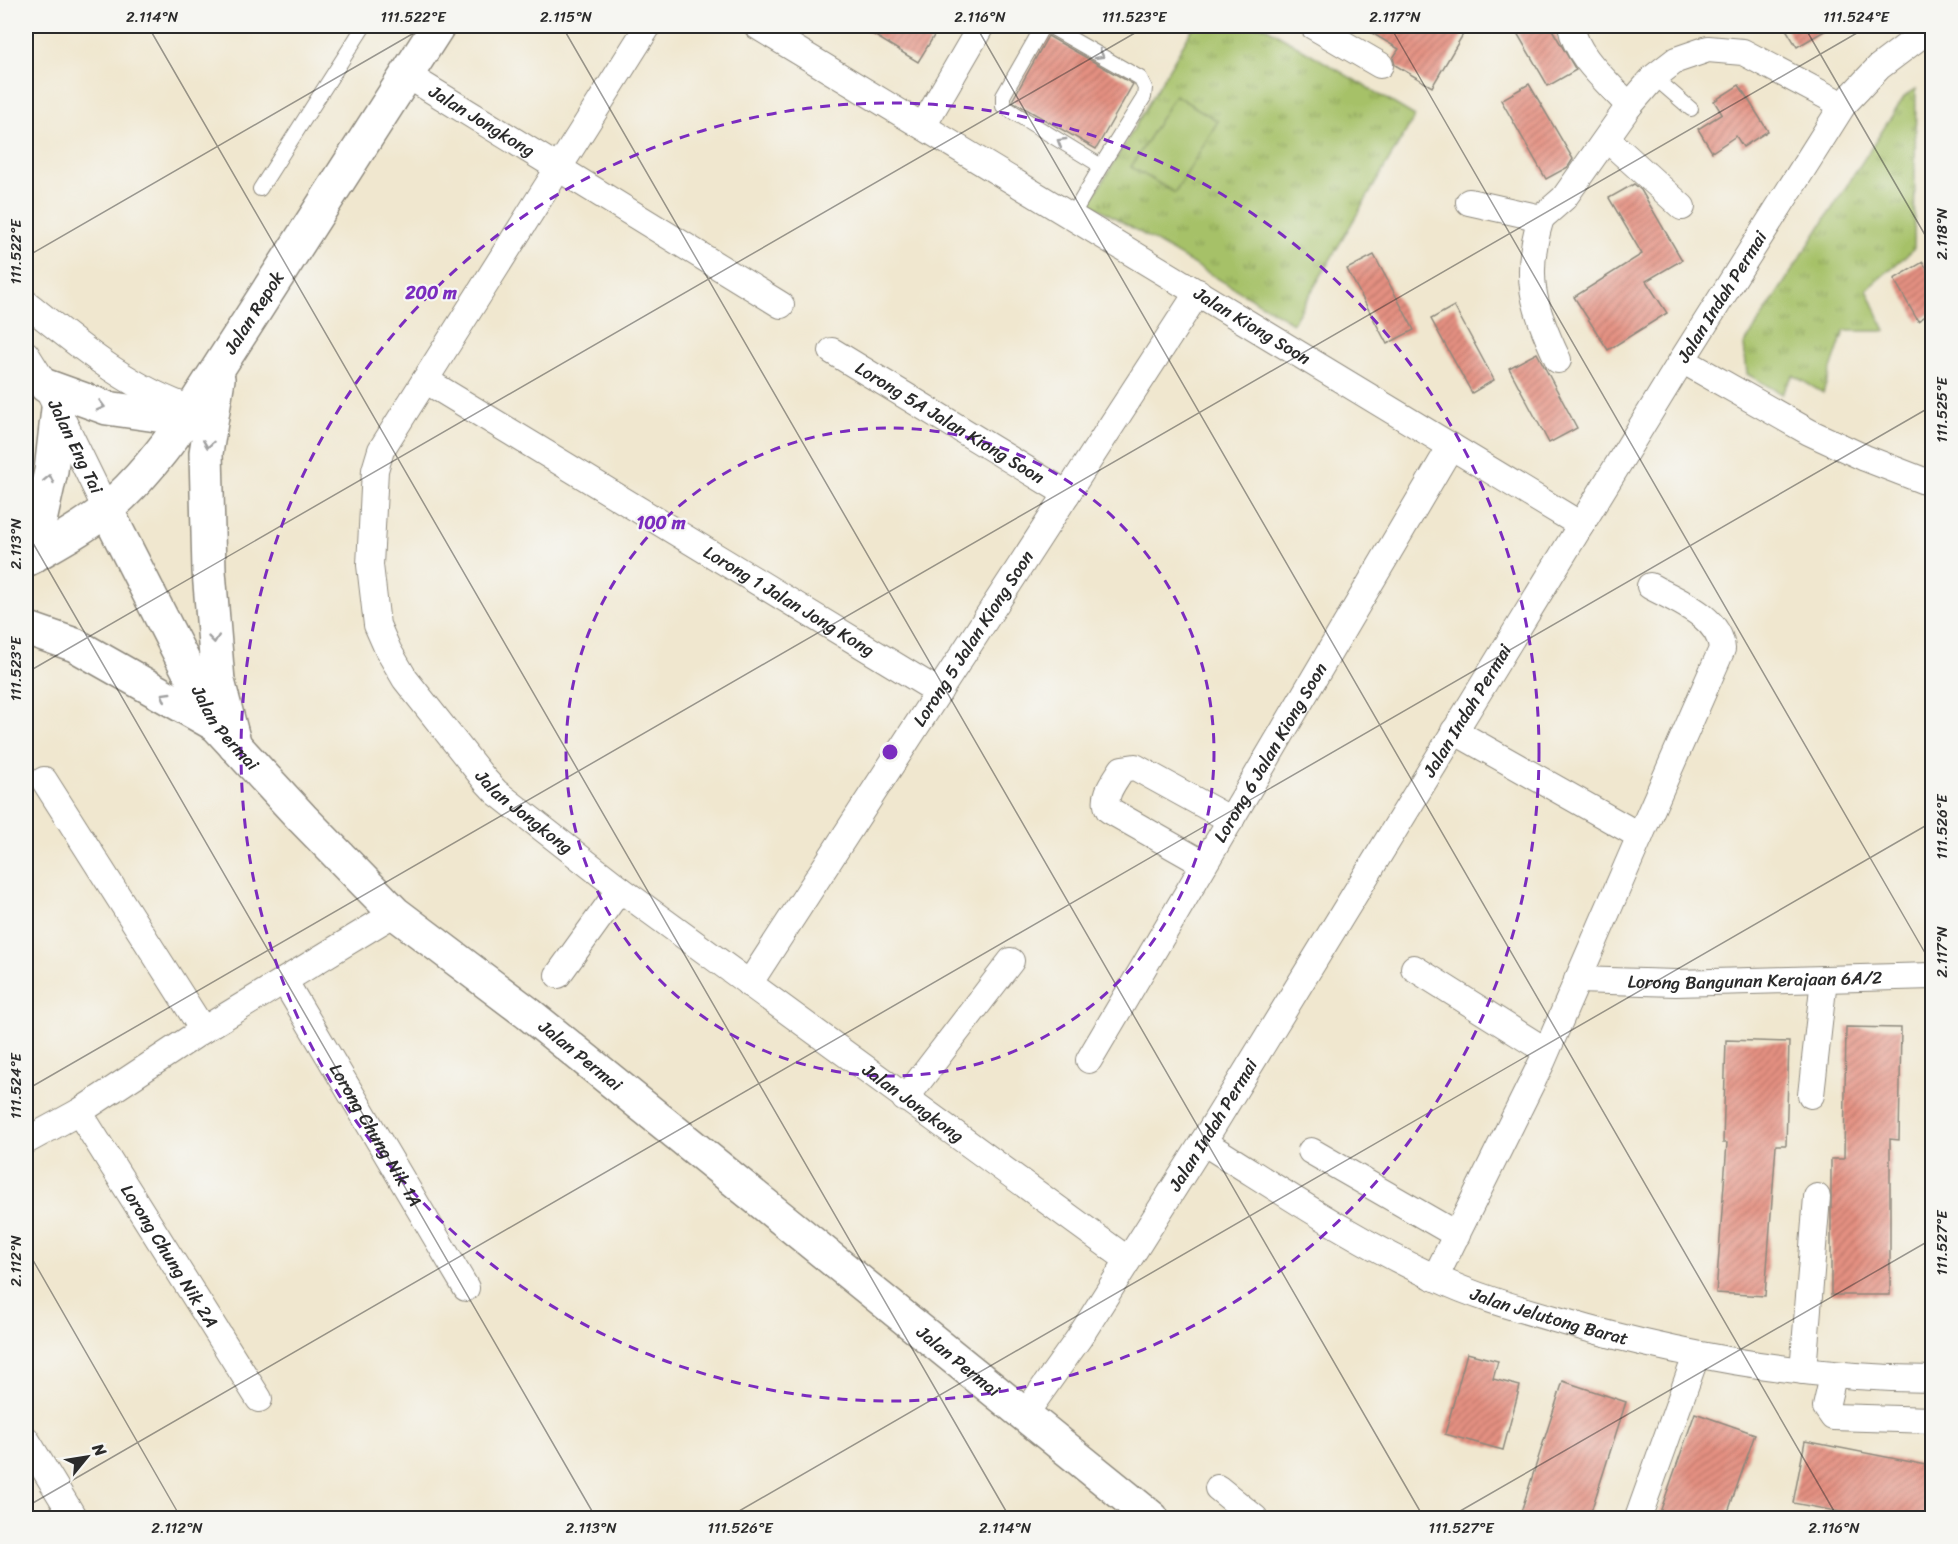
<svg xmlns="http://www.w3.org/2000/svg" width="1958" height="1544" font-family="Sriracha,sans-serif">
  <style>
    .grass { fill: url(#grass-tufts); stroke: #687649; stroke-width: 1.5 }
    .pitch { fill: #a6c167; stroke: #687649; stroke-width: 1.5 }
    .building { fill: url(#building-hatch) }
    .lines { fill: none; stroke-linecap: round; stroke-linejoin: round }
    .service-casing { stroke: #8e897d; stroke-width: 16 }
    .minor-casing { stroke: #8e897d; stroke-width: 28 }
    .tertiary-casing { stroke: #8e897d; stroke-width: 36 }
    .primary-casing { stroke: #8e897d; stroke-width: 36 }
    .service { stroke: #fff; stroke-width: 14 }
    .minor { stroke: #fff; stroke-width: 26 }
    .tertiary { stroke: #fff; stroke-width: 33 }
    .primary { stroke: #fff; stroke-width: 33 }
    .oneway { stroke: #a0a0a0 }
    .ticks { fill: none; stroke: #2b2b2b; stroke-width: 1.5; stroke-opacity: 0.45 }
    .ring { fill: none; stroke: #7b2cbf; stroke-width: 3; stroke-dasharray: 10 8 }
    .labels { text-anchor: middle; dominant-baseline: central; stroke-width: 4.5; stroke-linejoin: round; paint-order: stroke }
    .street-label { font-size: 18px; fill: #2b2b2b; stroke: #f6f6f2 }
    .centre { fill: #7b2cbf; stroke: #f6f6f2; stroke-width: 3 }
    .ring-label { font-size: 18px; text-anchor: middle; font-weight: bold; fill: #7b2cbf; stroke: #f6f6f2; stroke-width: 4.5; stroke-linejoin: round; paint-order: stroke }
    .neatline { fill: none; stroke: #2b2b2b; stroke-width: 2 }
    .ticks-label { font-size: 15px; text-anchor: middle; fill: #2b2b2b }
  </style>
  <defs>
    <pattern id="grass-tufts" width="24" height="20" patternUnits="userSpaceOnUse" patternTransform="scale(1.5)"><rect width="24" height="20" fill="#a6c167"/><path d="M3 7l-1-3M5 7V3M7 7l1-3M15 17l-1-3M17 17v-4M19 17l1-3" fill="none" stroke="#879d55"/></pattern>
    <pattern id="building-hatch" width="6" height="6" patternUnits="userSpaceOnUse" patternTransform="scale(1.5)"><rect width="6" height="6" fill="#e49081"/><path d="M-1 1l2-2M0 6l6-6M5 7l2-2" fill="none" stroke="#b9766a"/></pattern>
  </defs>
  <rect width="100%" height="100%" fill="#f6f6f2"/>
  <filter id="ink" filterUnits="userSpaceOnUse"><feTurbulence type="fractalNoise" baseFrequency=".0167" numOctaves="2"/><feDisplacementMap in="SourceGraphic" scale="12" xChannelSelector="R" yChannelSelector="G"/><feConvolveMatrix kernelMatrix="1 2 1 2 8 2 1 2 1" color-interpolation-filters="sRGB"/></filter>
  <filter id="wash" filterUnits="userSpaceOnUse"><feTurbulence type="fractalNoise" baseFrequency=".008" numOctaves="4" result="noise"/><feDisplacementMap in="SourceGraphic" scale="24" xChannelSelector="R" yChannelSelector="G"/><feGaussianBlur stdDeviation="1.35" result="paint"/><feColorMatrix in="noise" values="0 0 0 0 0 0 0 0 0 0 0 0 0 0 0 0 0 1.4 0 .05"/><feComposite in="paint" operator="in"/></filter>
  <g filter="url(#wash)">
    <rect width="100%" height="100%" fill="#f0e7cf"/>
    <g class="grass">
      <path d="M1194 26H1264L1415 116 1293 323 1090 203Z"/>
      <path d="M1916 89 1914 249 1867 289 1885 331H1844L1823 393 1793 375 1782 394 1747 374 1744 345 1904 97Z"/>
    </g>
    <path class="pitch" d="M1175 95 1218 121 1175 193 1131 167Z"/>
    <g id="blocks">
      <g class="building">
        <path d="M859 26H940L918 62Z"/>
        <path d="M1360 26H1468L1432 87 1395 65 1393 58 1399 49Z"/>
        <path d="M1513 26H1550L1576 70 1548 86Z"/>
        <path d="M1784 26H1833L1797 47Z"/>
        <path d="M1048 36 1133 84 1096 149 1012 101Z"/>
        <path d="M1529 84 1573 159 1568 167 1546 179 1501 100Z"/>
        <path d="M1739 85 1768 131 1743 147 1736 136 1712 152 1698 129 1722 114 1714 101Z"/>
        <path d="M1634 184 1641 190 1682 260 1646 281 1667 313 1608 350 1574 297 1642 254 1609 198Z"/>
        <path d="M1374 255 1414 330 1387 344 1347 269Z"/>
        <path d="M1923 262 1932 279V312L1918 321 1894 279Z"/>
        <path d="M1454 306 1494 380 1472 393 1431 319Z"/>
        <path d="M1537 353 1577 428 1549 443 1509 368Z"/>
        <path d="M1846 1027 1901 1028 1899 1140 1890 1139V1295H1831V1159H1844Z"/>
        <path d="M1726 1040 1789 1042 1786 1145H1776L1765 1296 1716 1293 1727 1143H1723Z"/>
        <path d="M1467 1353 1498 1361 1493 1379 1520 1386 1503 1450 1445 1434Z"/>
        <path d="M1563 1381 1626 1402 1589 1518H1519Z"/>
        <path d="M1695 1413 1755 1434 1726 1518H1658Z"/>
        <path d="M1805 1441 1932 1466V1518H1872L1793 1503Z"/>
      </g>
    </g>
  </g>
  <g filter="url(#ink)">
    <use href="#blocks" fill-opacity="0" stroke="#8e897d" stroke-width="1.5"/>
    <g class="lines">
      <defs>
        <g id="service">
          <path d="M1043 26 1003 96V106L1101 166 1144 97 1145 88 1140 78 1049 26"/>
          <path d="M1654 77 1691 109"/>
          <path d="M260 189 364 26"/>
          <path d="M1072 216 1101 166"/>
        </g>
        <g id="minor">
          <path id="s1" d="M648 26 381 450 375 470 370 565 377 625 388 650 405 679 485 780 496 792 620 889 1128 1260"/>
          <path id="s2" d="M757 26 1581 525"/>
          <path d="M1313 26 1380 65"/>
          <path d="M1571 26C1576 57 1609 83 1629 106"/>
          <path id="s3" d="M407 75 781 305"/>
          <path d="M923 126 981 26"/>
          <path d="M1607 139 1682 207"/>
          <path d="M1469 202 1541 218 1564 198 1629 106 1654 77 1676 60 1708 49 1743 52 1843 105"/>
          <path d="M1541 218C1523 275 1533 308 1558 360"/>
          <path d="M26 303C77 344 128 388 192 409"/>
          <path id="s4" d="M832 351 1067 494"/>
          <path id="s5" d="M26 354 46 386 106 509"/>
          <path d="M1682 360 1809 432 1865 458 1932 484"/>
          <path id="s6" d="M425 380 939 692"/>
          <path d="M1454 731 1640 836 1722 649C1720 616 1675 600 1650 586"/>
          <path d="M44 780 203 1030"/>
          <path d="M1204 864 1109 810C1101 796 1115 781 1122 769L1135 767 1231 820"/>
          <path d="M1414 968 1546 1051"/>
          <path d="M558 975 620 889"/>
          <path id="s7" d="M1577 980 1676 983 1932 976"/>
          <path id="s8" d="M285 982 466 1288"/>
          <path id="s9" d="M749 984 1198 292"/>
          <path id="s10" d="M1089 1060 1451 446"/>
          <path d="M1811 1095 1824 979"/>
          <path d="M905 1099 1011 961"/>
          <path id="s11" d="M79 1112 259 1399"/>
          <path d="M26 1141 79 1112 203 1030 395 913"/>
          <path id="s12" d="M1203 1142C1279 1189 1353 1240 1434 1277 1473 1296 1516 1308 1558 1320 1680 1356 1805 1378 1932 1379"/>
          <path d="M1311 1151 1457 1235"/>
          <path d="M1435 1278 1542 1062 1640 836"/>
          <path d="M1803 1371 1817 1197"/>
          <path d="M1833 1376 1826 1407 1833 1417 1932 1420"/>
          <path id="s13" d="M1025 1414 1079 1338 1203 1142 1682 360 1843 105 1879 67 1932 27"/>
          <path d="M26 1439 74 1518"/>
          <path d="M1218 1488 1255 1518"/>
          <path d="M1638 1518 1696 1356"/>
        </g>
        <g id="tertiary">
          <path id="s14" d="M106 509 216 725 302 818 395 913 529 1014 1152 1518"/>
        </g>
        <g id="primary">
          <path d="M218 379 206 453 209 571 218 681 235 746"/>
          <path d="M46 386 107 408 185 419"/>
          <path d="M32 557 51 471 58 409"/>
          <path id="s15" d="M26 560C53 544 84 528 108 508 141 480 168 445 192 409L438 26"/>
          <path d="M26 628 75 645 216 725"/>
        </g>
      </defs>
      <use href="#service" class="service-casing"/>
      <use href="#minor" class="minor-casing"/>
      <use href="#tertiary" class="tertiary-casing"/>
      <use href="#primary" class="primary-casing"/>
      <use href="#service" class="service"/>
      <use href="#minor" class="minor"/>
      <use href="#tertiary" class="tertiary"/>
      <use href="#primary" class="primary"/>
    </g>
    <defs><path id="oneway-chevron" d="M-2-3.5L2.5 0L-2 3.5" fill="none" stroke-width="1.6" stroke-linecap="round" stroke-linejoin="round" transform="scale(1.5)"/></defs>
    <g class="oneway">
      <use href="#oneway-chevron" transform="translate(1100 55) rotate(30)"/>
      <use href="#oneway-chevron" transform="translate(1061 142) rotate(-149)"/>
      <use href="#oneway-chevron" transform="translate(101 406) rotate(15)"/>
      <use href="#oneway-chevron" transform="translate(208 444) rotate(98)"/>
      <use href="#oneway-chevron" transform="translate(49 479) rotate(-78)"/>
      <use href="#oneway-chevron" transform="translate(214 639) rotate(84)"/>
      <use href="#oneway-chevron" transform="translate(165 696) rotate(-149)"/>
    </g>
  </g>
  <path class="ticks" d="M148 26 1010 1518M562 26 1424 1518M976 26 1838 1518M1390 26 1932 965M1804 26 1932 247M26 257 426 26M26 531 596 1518M26 673 1147 26M26 1090 1869 26M26 1248 181 1518M26 1507 1932 406M727 1518 1932 822M1448 1518 1932 1239"/>
  <g class="ring">
    <circle cx="890" cy="752" r="324"/>
    <circle cx="890" cy="752" r="649"/>
  </g>
  <g class="labels">
    <g class="street-label">
      <text stroke="none"><textPath href="#s3" startOffset="88">Jalan Jongkong</textPath></text>
      <text stroke="none"><textPath href="#s13" startOffset="1317">Jalan Indah Permai</textPath></text>
      <text stroke="none"><textPath href="#s15" startOffset="342">Jalan Repok</textPath></text>
      <text stroke="none"><textPath href="#s2" startOffset="579">Jalan Kiong Soon</textPath></text>
      <text stroke="none"><textPath href="#s4" startOffset="138">Lorong 5A Jalan Kiong Soon</textPath></text>
      <text stroke="none"><textPath href="#s5" startOffset="105">Jalan Eng Tai</textPath></text>
      <text stroke="none"><textPath href="#s6" startOffset="426">Lorong 1 Jalan Jong Kong</textPath></text>
      <text stroke="none"><textPath href="#s9" startOffset="412">Lorong 5 Jalan Kiong Soon</textPath></text>
      <text stroke="none"><textPath href="#s13" startOffset="831">Jalan Indah Permai</textPath></text>
      <text stroke="none"><textPath href="#s14" startOffset="250">Jalan Permai</textPath></text>
      <text stroke="none"><textPath href="#s10" startOffset="357">Lorong 6 Jalan Kiong Soon</textPath></text>
      <text stroke="none"><textPath href="#s1" startOffset="918">Jalan Jongkong</textPath></text>
      <text stroke="none"><textPath href="#s7" startOffset="178">Lorong Bangunan Kerajaan 6A/2</textPath></text>
      <text stroke="none"><textPath href="#s14" startOffset="736">Jalan Permai</textPath></text>
      <text stroke="none"><textPath href="#s1" startOffset="1404">Jalan Jongkong</textPath></text>
      <text stroke="none"><textPath href="#s13" startOffset="345">Jalan Indah Permai</textPath></text>
      <text stroke="none"><textPath href="#s8" startOffset="178">Lorong Chung Nik 1A</textPath></text>
      <text stroke="none"><textPath href="#s11" startOffset="170">Lorong Chung Nik 2A</textPath></text>
      <text stroke="none"><textPath href="#s12" startOffset="390">Jalan Jelutong Barat</textPath></text>
      <text stroke="none"><textPath href="#s14" startOffset="1222">Jalan Permai</textPath></text>
    </g>
  </g>
  <circle cx="890" cy="752" r="9" class="centre"/>
  <g class="ring-label">
    <text x="431" y="299">200 m</text>
    <text x="661" y="529">100 m</text>
  </g>
  <rect width="1958" height="1544" fill="none" stroke="#f6f6f2" stroke-width="66"/>
  <g transform="translate(87 1457) rotate(60)" stroke="#f6f6f2" stroke-width="4.5" paint-order="stroke">
  <path d="M0-4.5L10 22L0 15L-10 22Z" fill="#2b2b2b"/>
  <text y="-9" font-size="16" font-weight="bold" text-anchor="middle" fill="#2b2b2b">N</text>
  </g>
  <rect x="33" y="33" width="1892" height="1478" class="neatline"/>
  <g class="ticks-label">
    <text x="152" y="22">2.114°N</text>
    <text x="413" y="22">111.522°E</text>
    <text x="566" y="22">2.115°N</text>
    <text x="980" y="22">2.116°N</text>
    <text x="1134" y="22">111.523°E</text>
    <text x="1395" y="22">2.117°N</text>
    <text x="1856" y="22">111.524°E</text>
    <text transform="translate(1942 234) rotate(-90)" y="5">2.118°N</text>
    <text transform="translate(16 252) rotate(-90)" y="5">111.522°E</text>
    <text transform="translate(1942 410) rotate(-90)" y="5">111.525°E</text>
    <text transform="translate(16 544) rotate(-90)" y="5">2.113°N</text>
    <text transform="translate(16 669) rotate(-90)" y="5">111.523°E</text>
    <text transform="translate(1942 827) rotate(-90)" y="5">111.526°E</text>
    <text transform="translate(1942 952) rotate(-90)" y="5">2.117°N</text>
    <text transform="translate(16 1086) rotate(-90)" y="5">111.524°E</text>
    <text transform="translate(1942 1243) rotate(-90)" y="5">111.527°E</text>
    <text transform="translate(16 1261) rotate(-90)" y="5">2.112°N</text>
    <text x="177" y="1533">2.112°N</text>
    <text x="591" y="1533">2.113°N</text>
    <text x="740" y="1533">111.526°E</text>
    <text x="1005" y="1533">2.114°N</text>
    <text x="1461" y="1533">111.527°E</text>
    <text x="1834" y="1533">2.116°N</text>
  </g>
</svg>
